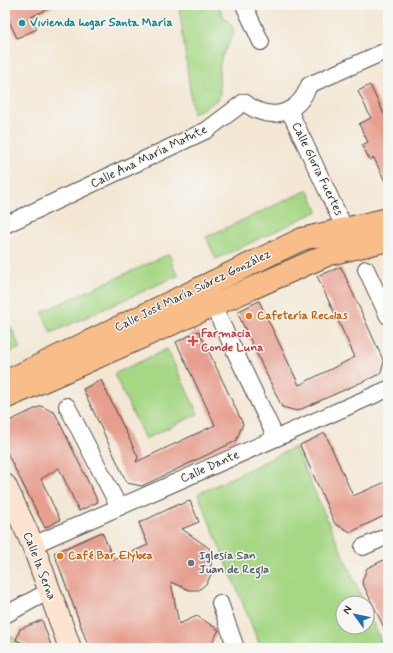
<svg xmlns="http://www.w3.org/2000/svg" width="393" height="653" font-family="Mynerve,sans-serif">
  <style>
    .green { fill: #a6d785; stroke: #688158 }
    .building { fill: #e69e8e }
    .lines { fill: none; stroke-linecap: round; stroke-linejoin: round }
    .street-casing { stroke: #494744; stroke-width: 18 }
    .secondary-casing { stroke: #494744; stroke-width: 24 }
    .primary-casing { stroke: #494744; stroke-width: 24 }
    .street { stroke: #fff; stroke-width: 16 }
    .secondary { stroke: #fce5d0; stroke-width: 22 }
    .primary { stroke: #f8bd89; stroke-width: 22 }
    .culture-dot { fill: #0f9aa8; stroke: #f6f6f2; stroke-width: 1.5 }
    .food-dot { fill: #e8710a; stroke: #f6f6f2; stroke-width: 1.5 }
    .health-dot { fill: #e0444e; stroke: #f6f6f2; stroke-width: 1.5 }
    .worship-dot { fill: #6b7280; stroke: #f6f6f2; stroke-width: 1.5 }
    .labels { text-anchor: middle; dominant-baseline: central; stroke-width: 3; stroke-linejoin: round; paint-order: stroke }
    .culture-label { font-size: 12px; font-weight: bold; fill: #0d838f; stroke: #f6f6f2; text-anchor: start }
    .street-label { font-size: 12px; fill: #2b2b2b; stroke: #f6f6f2 }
    .food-label { font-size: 12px; font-weight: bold; fill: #c56008; stroke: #f6f6f2; text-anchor: start }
    .health-label { font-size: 12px; font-weight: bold; fill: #be3a42; stroke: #f6f6f2; text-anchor: start }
    .worship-label { font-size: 12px; font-weight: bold; fill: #5b616d; stroke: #f6f6f2; text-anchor: start }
  </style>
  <rect width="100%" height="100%" fill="#f6f6f2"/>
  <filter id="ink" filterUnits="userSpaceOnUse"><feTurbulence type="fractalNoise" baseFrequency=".025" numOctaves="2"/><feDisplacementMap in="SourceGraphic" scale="8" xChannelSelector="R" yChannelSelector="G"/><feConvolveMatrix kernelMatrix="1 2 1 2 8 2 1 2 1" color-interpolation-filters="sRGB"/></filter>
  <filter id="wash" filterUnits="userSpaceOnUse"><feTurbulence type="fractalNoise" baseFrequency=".012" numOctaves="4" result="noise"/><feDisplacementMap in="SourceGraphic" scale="16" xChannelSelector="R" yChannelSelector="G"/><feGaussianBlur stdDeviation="0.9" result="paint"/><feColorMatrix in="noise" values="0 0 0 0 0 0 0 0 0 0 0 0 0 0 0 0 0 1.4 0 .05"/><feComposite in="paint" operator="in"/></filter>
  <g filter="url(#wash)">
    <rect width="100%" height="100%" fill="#f3e7d4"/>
    <g class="green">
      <path d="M179 5H218L223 16 232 25 234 34 222 56 219 70 220 92 219 99 193 114Z"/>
      <path d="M308 190 318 211 216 259 206 237Z"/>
      <path d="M169 254 175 271 179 275 51 333 42 312Z"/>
      <path d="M11 327 20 348 5 355V330Z"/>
      <path d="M167 349 198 414 145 439 114 374Z"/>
      <path d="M295 447 364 603H343V627H367V610L384 648H261L198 494Z"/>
      <path d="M5 636C14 635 17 640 20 648H5Z"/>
    </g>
    <g id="blocks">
      <g class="building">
        <path d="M5 5H57L31 17 37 29 17 38 5 13Z"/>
        <path d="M370 85 388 122V188L374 158 370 160 362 145 368 142 359 124 371 118 358 91Z"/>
        <path d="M341 267 384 362 380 374 297 411 282 407 237 312 259 301 299 385 355 357 317 276Z"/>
        <path d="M199 331 243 424 236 441 142 486 127 483 83 389 101 380 138 457 136 462 215 425 176 342Z"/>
        <path d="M41 406 55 413 98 502 79 511 59 468 41 479 60 520 45 528 5 449V423Z"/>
        <path d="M325 433 353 496 388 481V514L351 532 335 524 300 445Z"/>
        <path d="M190 501 199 522 182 529 209 548 213 557H211V574L207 583 199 590H189L171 582 179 624 197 616 219 630 210 646 205 648H89L54 553 102 532 114 560 148 545 139 523 179 504V505Z"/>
        <path d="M388 558V636L362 582 367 568Z"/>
        <path d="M42 620 52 648H28L26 644 16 640 20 629Z"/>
      </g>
    </g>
  </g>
  <g filter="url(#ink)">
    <use href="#blocks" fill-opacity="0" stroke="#494744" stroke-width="1"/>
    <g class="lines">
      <defs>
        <g id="street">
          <path d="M244 5 261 42"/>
          <path d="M289 110 345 229"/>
          <path d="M5 225 207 130 244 102C269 123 298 115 309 85L388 50"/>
          <path d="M366 269 388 316"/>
          <path d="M209 297 276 438"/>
          <path d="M67 406 119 507"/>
          <path d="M33 545 388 389"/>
          <path d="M363 547 388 536"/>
          <path d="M220 603 236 648"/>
          <path d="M5 615 49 591"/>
        </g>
        <path id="secondary" d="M5 485 33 545 70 648"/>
        <g id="primary">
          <path d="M5 382 302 239 388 219"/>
          <path d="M5 398 329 254 388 240"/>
        </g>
      </defs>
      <use href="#street" class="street-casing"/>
      <use href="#secondary" class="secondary-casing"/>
      <use href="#primary" class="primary-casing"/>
      <use href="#street" class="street"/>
      <use href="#secondary" class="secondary"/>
      <use href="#primary" class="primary"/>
    </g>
  </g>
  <circle class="culture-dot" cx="22" cy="23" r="4"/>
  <g class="food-dot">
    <circle cx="249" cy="316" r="4"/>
    <circle cx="60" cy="556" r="4"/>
  </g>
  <path class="health-dot" d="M191 335h4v4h4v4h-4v4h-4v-4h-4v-4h4z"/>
  <circle class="worship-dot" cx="191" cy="563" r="4"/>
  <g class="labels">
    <g class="culture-label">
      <text x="30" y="23">Vivienda hogar Santa María</text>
    </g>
    <g class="street-label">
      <text transform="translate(149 157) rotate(-26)">Calle Ana María Matute</text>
      <text transform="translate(317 169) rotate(64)">Calle Gloria Fuertes</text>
      <text transform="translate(193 291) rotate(-26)">Calle José María Suárez González</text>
      <text transform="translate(210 467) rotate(-24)">Calle Dante</text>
      <text transform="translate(39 566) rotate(69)">Calle la Serna</text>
    </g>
    <g class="food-label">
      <text x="257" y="316">Cafetería Recolas</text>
      <text x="68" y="556">Café Bar Elybea</text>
    </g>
    <g class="health-label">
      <text x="201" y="334">Farmacia<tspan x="201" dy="14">Conde Luna</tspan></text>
    </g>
    <g class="worship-label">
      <text x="199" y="556">Iglesia San<tspan x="199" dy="14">Juan de Regla</tspan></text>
    </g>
  </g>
  <rect width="393" height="653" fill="none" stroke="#f6f6f2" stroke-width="20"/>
  <g transform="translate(355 615) rotate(303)"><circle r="19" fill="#f6f6f2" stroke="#a5a5a2"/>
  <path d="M0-3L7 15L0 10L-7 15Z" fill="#1f6fb2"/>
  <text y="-6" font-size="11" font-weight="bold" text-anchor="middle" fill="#2b2b2b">N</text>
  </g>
</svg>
